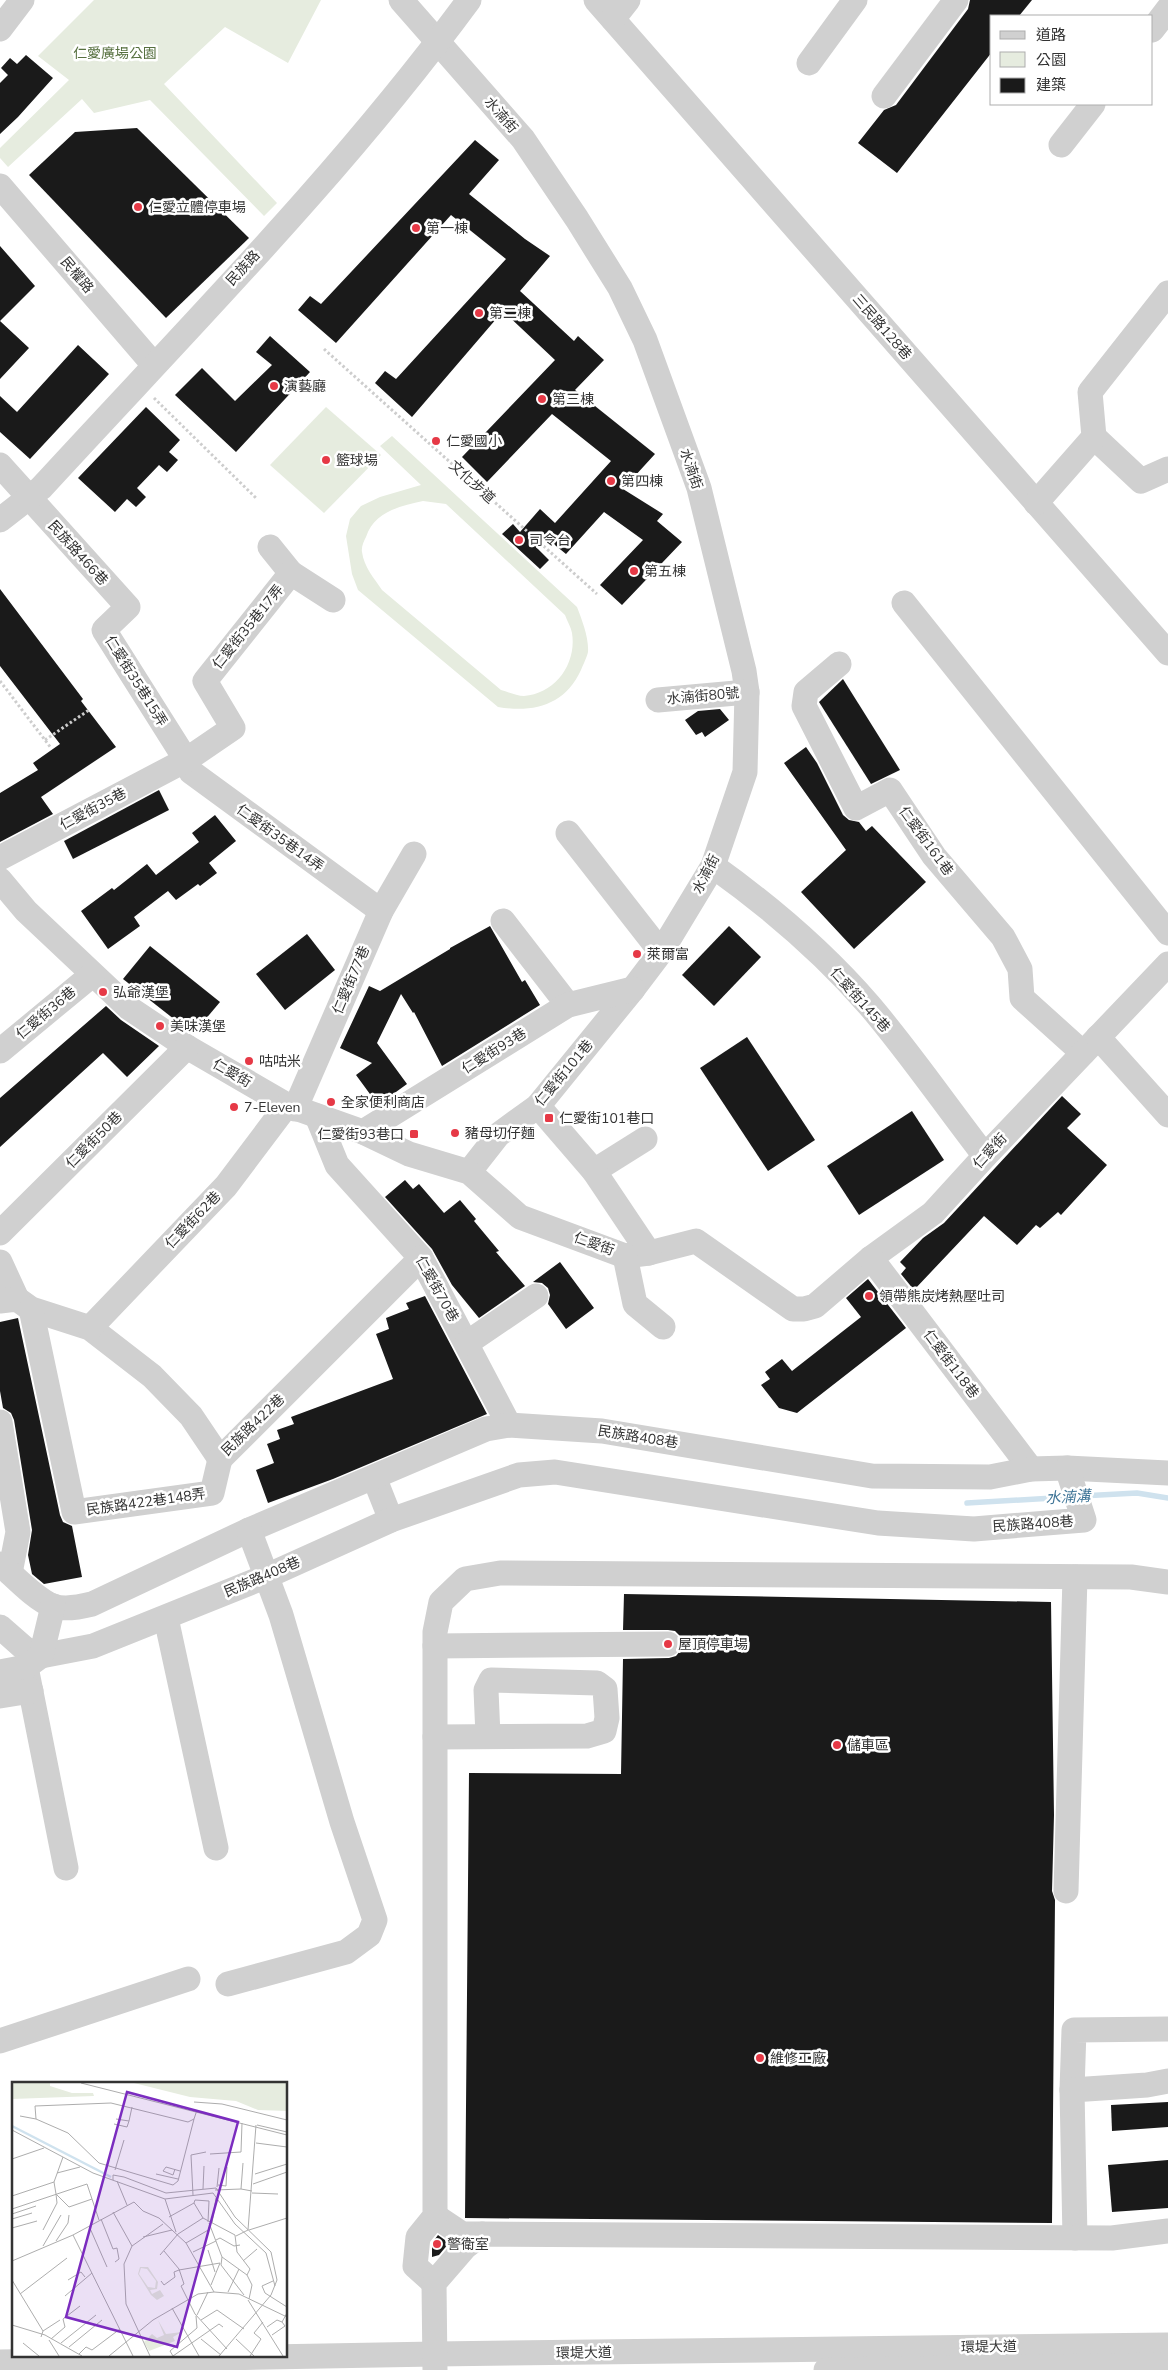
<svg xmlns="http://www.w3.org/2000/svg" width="1168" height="2370" font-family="'Nunito Sans','Noto Sans TC',sans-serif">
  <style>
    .green { fill: #e6ecdf; fill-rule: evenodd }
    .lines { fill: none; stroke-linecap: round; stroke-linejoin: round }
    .stream { stroke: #cfe2ee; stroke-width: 5.5 }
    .building { fill: #1a1a1a }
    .path { stroke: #cdcdcd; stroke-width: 3; stroke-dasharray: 2.5 2.5; stroke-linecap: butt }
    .minor { stroke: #d0d0d0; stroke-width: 25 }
    .poi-dot { fill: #e63946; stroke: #fff; stroke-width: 2 }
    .labels { text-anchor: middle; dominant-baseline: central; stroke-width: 5; stroke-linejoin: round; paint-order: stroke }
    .park-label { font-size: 14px; fill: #56703f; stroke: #fff }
    .street-label { font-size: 14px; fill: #333; stroke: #fff }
    .poi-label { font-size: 14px; fill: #333; stroke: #fff; text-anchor: start }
    .water-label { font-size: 15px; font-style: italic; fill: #3f7597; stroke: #fff }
    .inset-river { fill: none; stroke: #cfe2ee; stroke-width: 2.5 }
    .inset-road { fill: none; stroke: #adadad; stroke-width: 1 }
    .view { fill: #7b2cbf; fill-opacity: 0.15; stroke: #7b2cbf; stroke-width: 2.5 }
    .inset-edge { fill: none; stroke: #333; stroke-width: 2.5 }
  </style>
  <rect width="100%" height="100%" fill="#fff"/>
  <g class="green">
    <path d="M94 0H321L288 63 225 27 164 84 277 203 264 216 150 100 94 113 82 99 8 167 0 158V148L69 80 38 56Z"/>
    <path d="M326 407 381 455 324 513 270 465Z"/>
    <path d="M392 436 577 607C582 620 589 638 588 652 587 657 583 665 581 670 565 705 534 713 498 707L358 590 352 574 346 536 350 519 361 506 380 497 421 485 380 446ZM423 501 446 504 565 615C567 621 571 627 572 633 577 664 555 694 524 696 517 696 508 692 501 690L382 590C374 578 364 567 362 552 361 547 364 541 366 537 374 512 400 506 423 501Z"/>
  </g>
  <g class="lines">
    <g class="stream">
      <path d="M1081 1496 1137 1493 1168 1498"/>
      <path d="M967 1503 1070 1497"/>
    </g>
  </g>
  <g class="building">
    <path d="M970 0H1032L1019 16H992V52L897 173 858 143 884 110 896 105 968 9Z"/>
    <path d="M26 55 53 78 18 117 0 134V83L8 75 1 68 10 58 17 64Z"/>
    <path d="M137 128 249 238 166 318 29 175 75 132Z"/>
    <path d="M475 140 499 160 469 194 525 239 550 256 520 291 574 341 578 336 604 360 575 390 655 454 623 489 663 514 657 521 682 542 622 605 600 585 643 540 604 512 566 554 545 537 536 547 549 560 540 569 502 534 513 524 520 532 540 509 555 523 611 461 552 414 487 482 462 457 555 360 503 311 412 417 375 383 385 371 396 379 506 259 451 215 336 343 298 310 310 296 321 304Z"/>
    <path d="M0 246 35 286 0 321 29 348 0 379Z"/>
    <path d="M270 336 310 372 236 452 175 395 202 368 235 401 272 365 256 352Z"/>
    <path d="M78 345 109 374 30 459 0 432V396L17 412Z"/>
    <path d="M146 407 180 440 169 452 178 460 167 472 159 465 137 488 146 497 136 507 127 499 115 512 78 478Z"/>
    <path d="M0 589 83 699 81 701 116 747 41 797 53 814 0 842V793L38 770 33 763 60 744 0 666Z"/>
    <path d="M843 679 900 770 871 784 819 702Z"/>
    <path d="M720 709 729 720 705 737 702 732 696 735 685 720 698 711Z"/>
    <path d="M806 747 817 763 843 815 849 820 859 822 866 831 872 826 926 882 854 949 801 892 846 850 784 763Z"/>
    <path d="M159 790 169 810 73 859 64 841Z"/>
    <path d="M215 815 236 841 209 863 217 873 200 886 198 884 176 900 168 891 134 917 140 926 108 949 81 911 112 888 114 890 147 864 156 875 199 842 192 833Z"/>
    <path d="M490 926 522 982 525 980 540 1005 442 1066 414 1012 413 1013 401 994 377 1043 407 1084 378 1105 356 1075 372 1063 340 1048 369 986 380 991 450 949V948Z"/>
    <path d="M729 926 761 957 714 1006 682 975Z"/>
    <path d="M307 934 335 970 285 1010 256 974Z"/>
    <path d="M150 946 220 1002 193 1034 123 979Z"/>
    <path d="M106 1006 121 1020 159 1046 127 1077 103 1053 0 1147V1098Z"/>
    <path d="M747 1037 815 1140 768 1171 700 1068Z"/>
    <path d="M1062 1096 1081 1114 1067 1128 1107 1165 1061 1215 1058 1212 1040 1228 1036 1225 1017 1245 984 1216 914 1290 901 1274 906 1268 900 1262 923 1238 944 1223Z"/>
    <path d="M912 1111 944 1160 859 1215 827 1166Z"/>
    <path d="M405 1180 413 1189 419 1184 444 1213 460 1200 476 1219 474 1221 499 1251 496 1252 525 1286 479 1318 452 1285 432 1249 385 1197Z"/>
    <path d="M560 1262 594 1308 566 1329 548 1304 550 1295 548 1288 542 1283 533 1282Z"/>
    <path d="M868 1279 906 1328 797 1413 779 1408 761 1385 770 1379 765 1372 782 1359 792 1371 861 1317 846 1298Z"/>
    <path d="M425 1296 487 1414 333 1479 268 1503 256 1470 274 1463 267 1444 280 1439 277 1430 294 1424 291 1417 393 1379 376 1334 389 1329 386 1318 409 1309 406 1303Z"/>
    <path d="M18 1318 60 1515 63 1522 72 1526 82 1577 44 1584 32 1574 28 1555 32 1530 14 1420 11 1413 3 1408 0 1391V1322Z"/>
    <path d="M624 1594 1051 1602 1054 1815 1052 1891 1055 1900 1052 2223 465 2218 469 1773 621 1774 623 1659 669 1658 676 1656 680 1651 682 1644 680 1636 675 1631 668 1630H623Z"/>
    <path d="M1168 2102V2127L1112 2131 1111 2105Z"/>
    <path d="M1168 2160V2208L1112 2212 1108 2165Z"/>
    <path d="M438 2235 449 2243 439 2255 432 2257V2243Z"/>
  </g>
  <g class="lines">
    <g class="path">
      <path d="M324 349 597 594"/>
      <path d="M154 398 256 498"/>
      <path d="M0 681 51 748"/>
      <path d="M45 740 89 710"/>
    </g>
    <g class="minor">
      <path d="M401 0 523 139 577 219 620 288 645 340 699 488 744 671 747 692 745 772 713 866 661 952 633 989 538 1106 498 1135 469 1172"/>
      <path d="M596 0 1168 653"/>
      <path d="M613 19 628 0"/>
      <path d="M0 29 22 0"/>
      <path d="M1152 30 1168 9"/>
      <path d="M809 63 855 0"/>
      <path d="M884 96 956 0"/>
      <path d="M1061 145 1093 104"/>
      <path d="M0 186 154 365"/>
      <path d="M1094 437 1141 481 1168 469"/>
      <path d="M0 465 128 607 104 630 186 760 191 772 381 911"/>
      <path d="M1036 503 1094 437 1090 392 1168 293"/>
      <path d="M0 520 41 488C187 329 341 174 469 0"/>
      <path d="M270 547 291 573"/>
      <path d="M904 603 1168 933"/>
      <path d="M839 664 806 692 804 706 856 808 890 790 934 856 1003 937 1020 969 1022 998 1083 1053"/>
      <path d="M658 700 747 692"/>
      <path d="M568 833 661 952"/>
      <path d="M0 858 186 760 233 728 205 681 291 573 333 600"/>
      <path d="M713 866C769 906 824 953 869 1005 910 1053 946 1106 985 1156"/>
      <path d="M0 880 26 911 129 1008 187 1047 287 1105 363 1132 409 1154 469 1172 520 1217 625 1256 649 1253 696 1241 793 1309H804L815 1306 871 1258 933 1213 985 1156 1168 964"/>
      <path d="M503 921 568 1005"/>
      <path d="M1098 1037 1168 1115"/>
      <path d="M0 1051 92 975"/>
      <path d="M538 1106 594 1171 645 1139"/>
      <path d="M295 1109 381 911 414 854"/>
      <path d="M317 1116 337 1165 421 1258 509 1425"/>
      <path d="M363 1132 568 1005 633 989"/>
      <path d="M594 1171 649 1253"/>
      <path d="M0 1233 187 1047"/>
      <path d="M625 1256 635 1304 663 1327"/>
      <path d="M871 1258 1031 1469"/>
      <path d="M0 1262 17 1299"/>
      <path d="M0 1301 17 1299 31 1309 90 1328 152 1376 191 1416 220 1459 421 1258"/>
      <path d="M31 1309 74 1512 212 1493 220 1459"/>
      <path d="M90 1328 226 1186 287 1105"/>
      <path d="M467 1343 536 1296"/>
      <path d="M0 1422 18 1532 10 1573"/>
      <path d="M374 1477 391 1520"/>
      <path d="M0 1564C14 1576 36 1600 53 1606 64 1610 80 1607 92 1604L249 1530 486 1429 509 1425 602 1431 872 1476 990 1477 1031 1469 1067 1468 1168 1473"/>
      <path d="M166 1618 216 1848"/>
      <path d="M0 1627 24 1648 41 1656 93 1646 267 1576 391 1520 519 1475 555 1472 878 1523 974 1529 1084 1520 1067 1468"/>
      <path d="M435 1646 668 1644"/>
      <path d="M26 1667 66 1868"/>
      <path d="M0 1672 26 1667 41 1656 53 1606"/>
      <path d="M0 1696 31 1691"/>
      <path d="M435 1737 587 1736 604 1731 607 1718 605 1689 597 1683 491 1680 486 1690 488 1736"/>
      <path d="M1066 1891 1075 1577"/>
      <path d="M228 1984 346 1952 369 1935 375 1920 342 1822 281 1615 249 1530"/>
      <path d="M0 2041 188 1979"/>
      <path d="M1072 2090 1074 2030 1168 2029"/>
      <path d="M435 2216 462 2234H482"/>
      <path d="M1075 2238 1072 2090 1147 2085 1168 2081"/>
      <path d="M434 2283 415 2266 418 2237 435 2216V1632L441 1602 465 1579 500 1573 1131 1577 1168 1582"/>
      <path d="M0 2362 435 2354 1168 2345"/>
      <path d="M435 2370 434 2283 465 2247 482 2234 1112 2238 1168 2231"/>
      <path d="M826 2370 1168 2365"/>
    </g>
  </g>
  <g class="poi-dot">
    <circle cx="138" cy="207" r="5"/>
    <circle cx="416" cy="228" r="5"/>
    <circle cx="479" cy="313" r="5"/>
    <circle cx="274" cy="386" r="5"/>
    <circle cx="542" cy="399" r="5"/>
    <circle cx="436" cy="441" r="5"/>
    <circle cx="326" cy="460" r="5"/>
    <circle cx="611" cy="481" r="5"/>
    <circle cx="519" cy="540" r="5"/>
    <circle cx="634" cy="571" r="5"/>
    <circle cx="637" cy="954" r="5"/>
    <circle cx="103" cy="992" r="5"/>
    <circle cx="160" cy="1026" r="5"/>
    <circle cx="249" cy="1061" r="5"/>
    <circle cx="331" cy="1102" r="5"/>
    <circle cx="234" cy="1107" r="5"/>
    <rect x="544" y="1113" width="10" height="10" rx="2.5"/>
    <circle cx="455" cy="1133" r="5"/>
    <rect x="409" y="1129" width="10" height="10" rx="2.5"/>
    <circle cx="869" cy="1296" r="5"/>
    <circle cx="668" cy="1644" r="5"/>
    <circle cx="837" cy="1745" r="5"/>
    <circle cx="760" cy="2058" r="5"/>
    <circle cx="437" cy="2244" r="5"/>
  </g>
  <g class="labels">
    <g class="park-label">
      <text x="115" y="53">仁愛廣場公園</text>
    </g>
    <g class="street-label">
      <text transform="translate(501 115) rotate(49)">水湳街</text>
      <text transform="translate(243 268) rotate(-47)">民族路</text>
      <text transform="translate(77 275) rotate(50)">民權路</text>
      <text transform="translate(882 327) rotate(49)">三民路128巷</text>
      <text transform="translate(691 469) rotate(71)">水湳街</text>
      <text transform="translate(472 482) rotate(42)">文化步道</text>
      <text transform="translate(78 553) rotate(48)">民族路466巷</text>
      <text transform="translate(248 627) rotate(-51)">仁愛街35巷17弄</text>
      <text transform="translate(136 681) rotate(58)">仁愛街35巷15弄</text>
      <text transform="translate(703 696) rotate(-5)">水湳街80號</text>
      <text transform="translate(93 809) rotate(-28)">仁愛街35巷</text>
      <text transform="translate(280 838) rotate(36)">仁愛街35巷14弄</text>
      <text transform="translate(926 841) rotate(54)">仁愛街161巷</text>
      <text transform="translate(706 874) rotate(-63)">水湳街</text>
      <text transform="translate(351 980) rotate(-67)">仁愛街77巷</text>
      <text transform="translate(860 1000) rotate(48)">仁愛街145巷</text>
      <text transform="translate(46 1013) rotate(-40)">仁愛街36巷</text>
      <text transform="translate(494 1051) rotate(-32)">仁愛街93巷</text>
      <text transform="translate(232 1073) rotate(30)">仁愛街</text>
      <text transform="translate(564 1073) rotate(-50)">仁愛街101巷</text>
      <text transform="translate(94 1140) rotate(-45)">仁愛街50巷</text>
      <text transform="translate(990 1151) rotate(-47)">仁愛街</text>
      <text transform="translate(193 1220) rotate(-46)">仁愛街62巷</text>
      <text transform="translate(594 1244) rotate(20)">仁愛街</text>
      <text transform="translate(437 1289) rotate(61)">仁愛街70巷</text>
      <text transform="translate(951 1364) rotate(53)">仁愛街118巷</text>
      <text transform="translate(253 1425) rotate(-44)">民族路422巷</text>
      <text transform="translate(638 1437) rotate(9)">民族路408巷</text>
      <text transform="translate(146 1502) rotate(-8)">民族路422巷148弄</text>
      <text transform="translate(1033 1524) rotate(-4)">民族路408巷</text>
      <text transform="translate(262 1577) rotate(-23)">民族路408巷</text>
      <text transform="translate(989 2347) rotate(-1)">環堤大道</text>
      <text transform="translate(584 2353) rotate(-1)">環堤大道</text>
    </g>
    <g class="poi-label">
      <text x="148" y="207">仁愛立體停車場</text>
      <text x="426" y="228">第一棟</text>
      <text x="489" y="313">第二棟</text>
      <text x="284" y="386">演藝廳</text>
      <text x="552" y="399">第三棟</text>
      <text x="446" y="441">仁愛國小</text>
      <text x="336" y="460">籃球場</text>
      <text x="621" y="481">第四棟</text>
      <text x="529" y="540">司令台</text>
      <text x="644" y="571">第五棟</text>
      <text x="647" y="954">萊爾富</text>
      <text x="113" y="992">弘爺漢堡</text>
      <text x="170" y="1026">美味漢堡</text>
      <text x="259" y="1061">咕咕米</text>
      <text x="341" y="1102">全家便利商店</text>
      <text x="244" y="1107">7-Eleven</text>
      <text x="559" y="1118">仁愛街101巷口</text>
      <text x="465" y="1133">豬母切仔麵</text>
      <text x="404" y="1134" text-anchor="end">仁愛街93巷口</text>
      <text x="879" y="1296">領帶熊炭烤熱壓吐司</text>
      <text x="678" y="1644">屋頂停車場</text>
      <text x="847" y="1745">儲車區</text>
      <text x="770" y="2058">維修工廠</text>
      <text x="447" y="2244">警衛室</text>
    </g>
    <g class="water-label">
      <text transform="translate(1068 1497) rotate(-3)">水湳溝</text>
    </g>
  </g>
  <g transform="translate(12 2082)">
    <rect width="275" height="275" fill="#fff"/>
    <path d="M0 1H38V4L60 11H81L82 14 0 17ZM122 1H275V29L246 28 224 19 178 15ZM128 185H136L146 200 145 207 138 208 140 212 148 208 152 214 145 218 139 213 126 192ZM129 186 135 187 144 199 143 206 136 205 127 192ZM146 238 154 252 170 250 161 255 163 259 137 269 132 260 140 252 145 256 152 253Z" fill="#e6ecdf" fill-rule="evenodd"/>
    <path class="inset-river" d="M0 44 99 95"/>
    <path class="inset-road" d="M69 1 275 53M182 20 210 22 275 38M8 34 24 37M104 37 117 39 120 25M182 37 166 99 161 103 87 81 56 51 24 37 23 24 99 21 176 40 182 37 185 28M102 42 115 45 117 39M245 43 275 50M0 48 81 91 153 117 201 111 223 142 254 171 263 204M244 61 275 65M198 72 229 70 230 41M51 75 42 100 44 112 57 125 80 117M0 77 32 66M231 81 229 107 240 109M163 87 161 93 151 89 154 85 168 89M103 88 112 58M45 91 68 85M144 92 166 97M243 92 275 82M101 98V93L112 95 154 111 204 106 223 135 259 170 265 198 259 213 207 274M105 99 115 123M241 102 275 90M206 103 214 104 215 85M205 105 207 86M191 107 192 84M203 108 229 107M240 111 266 112M181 113 179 73 194 70M0 114 42 100M153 117 164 150M182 121 183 118 197 119 196 140M0 127 75 102 87 138M101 130 120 164M0 132 24 124M157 135 182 121 191 136 223 153 225 170 238 187 235 193 240 203 237 217M0 137 20 131M89 137 101 167 105 166 107 177 103 180M197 141 210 175 209 183 232 213M200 141 204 116M77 144 95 185M0 146 25 139M31 148 45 121 44 112M237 148 275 136M166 152 191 136M61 153 121 274M224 154 236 148 244 43M131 155 160 148M204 158 208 156 222 164 228 163M44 159 56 141 57 133M174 161 198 147M31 164 49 133M196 168 203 190M152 169 167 187 172 202 169 204 183 232 215 267M181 170 204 159M148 173 166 152M210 175 235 193M0 179 61 153 122 120 131 129 147 136 174 161 202 210M231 179 245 167M0 198 31 249 29 255M56 198 69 190 73 195M149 199 152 203 163 195 162 190 167 188 208 181 199 203M261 199 250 204 253 211 275 225M216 210 227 187M8 212 55 176M53 214 80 191M236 218 271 274M160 226 187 274M185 233 196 210M189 238 205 228 232 247M0 243 33 253 70 274M255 245 265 238 270 240M31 249 48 238M260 253 273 244 270 240 275 231M39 257 53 245 51 237 68 224M189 257 209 273M224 257 242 274M249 257 242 251 251 240M37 258 47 274M11 261 27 274M49 261 84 233M57 265 90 238M67 272 74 265 80 268 108 247M97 274 141 238 186 212 202 210 227 212 275 235M138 274 114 222 112 182 120 164 151 142M161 274 207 242 211 245M161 274 158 269 185 246 184 234M238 274 249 257"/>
    <path class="view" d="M115 10 226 40 165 265 54 235Z"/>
    <rect width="275" height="275" class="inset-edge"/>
  </g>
  <rect x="990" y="15" width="162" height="90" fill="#ffffff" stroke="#adadad"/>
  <rect x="1000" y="31" width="25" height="8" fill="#d0d0d0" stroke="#adadad"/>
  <text x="1036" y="40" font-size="15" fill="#333333">道路</text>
  <rect x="1000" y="52" width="25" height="15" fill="#e6ecdf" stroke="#adadad"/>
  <text x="1036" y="65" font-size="15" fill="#333333">公園</text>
  <rect x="1000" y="78" width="25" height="15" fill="#1a1a1a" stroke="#adadad"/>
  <text x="1036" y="90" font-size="15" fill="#333333">建築</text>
</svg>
